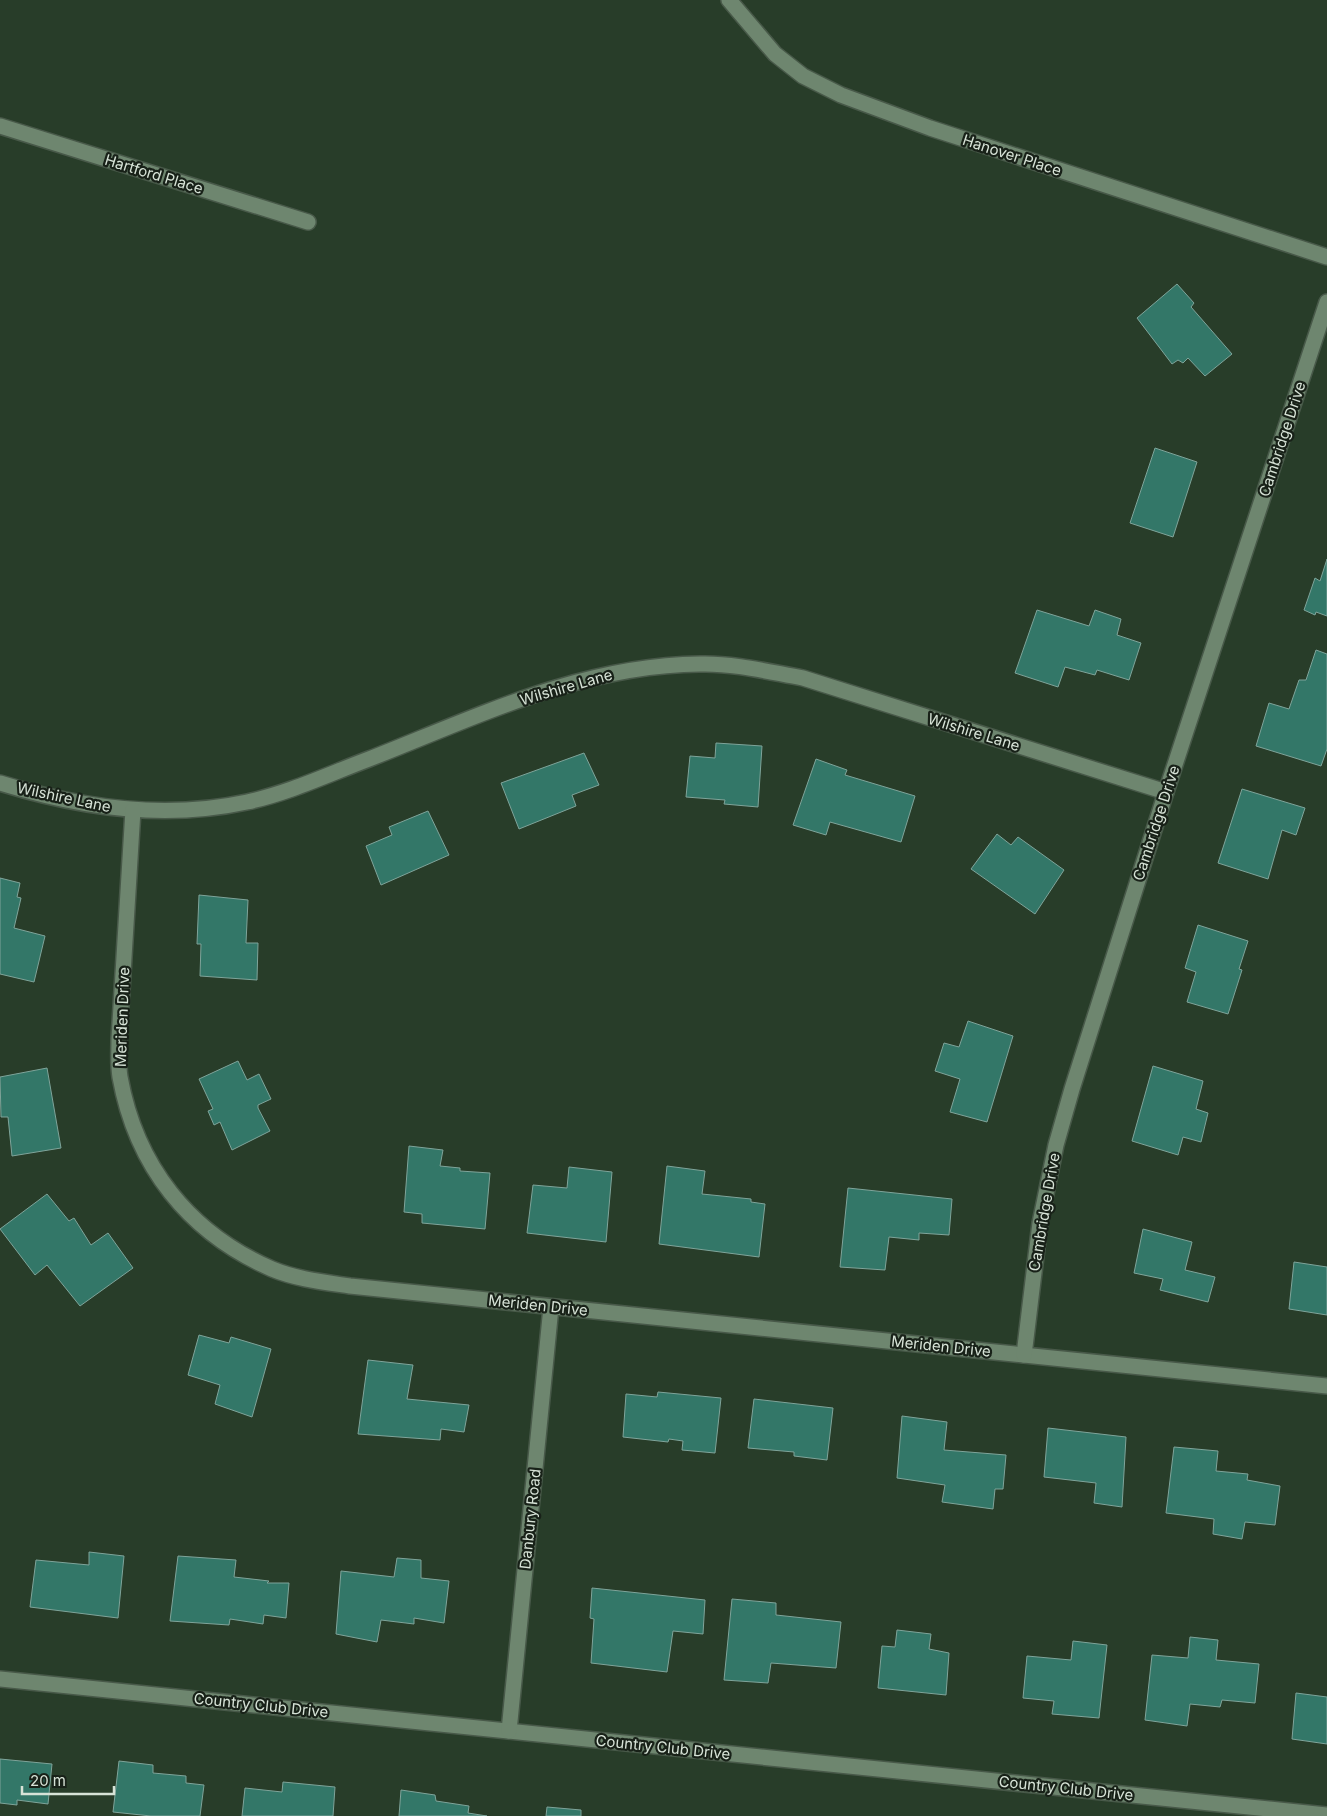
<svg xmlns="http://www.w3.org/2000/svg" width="1327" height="1816" font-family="Inter,sans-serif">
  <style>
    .building { fill: #337768; stroke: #7fa49a }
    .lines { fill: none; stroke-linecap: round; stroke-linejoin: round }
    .minor-casing { stroke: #485949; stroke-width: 18 }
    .minor { stroke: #6e866f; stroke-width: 15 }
    .labels { text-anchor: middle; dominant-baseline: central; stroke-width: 4.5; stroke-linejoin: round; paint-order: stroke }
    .street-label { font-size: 15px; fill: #d7e3d7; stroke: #182118 }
  </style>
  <rect width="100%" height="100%" fill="#283d29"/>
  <g class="building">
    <path d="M1177 284 1194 303 1191 307 1232 354 1205 376 1188 358 1183 363 1178 360 1172 364 1137 318Z"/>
    <path d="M1155 448 1197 462 1173 537 1130 523Z"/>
    <path d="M1327 559V616L1316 612 1315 615 1304 610 1315 578 1320 581Z"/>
    <path d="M1037 610 1089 626 1095 610 1121 619 1117 635 1141 643 1129 680 1097 670 1095 675 1065 667 1058 687 1015 673Z"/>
    <path d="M1316 650 1327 654V749L1321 766 1256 746 1269 703 1289 709 1299 680H1306Z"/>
    <path d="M716 743 762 746 758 807 724 804 725 800 686 797 690 756 715 758Z"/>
    <path d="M584 753 599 785 572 795 576 806 519 829 501 783Z"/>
    <path d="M816 759 847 770 845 775 915 796 901 842 830 822 826 835 793 825Z"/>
    <path d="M1242 789 1305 808 1296 835 1282 830 1268 879 1218 863Z"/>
    <path d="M428 811 449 855 381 885 366 846 392 835 389 827Z"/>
    <path d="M997 834 1011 845 1018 837 1064 870 1035 914 971 869Z"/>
    <path d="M0 878 20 883 17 897 21 898 14 928 45 936 34 982 0 974Z"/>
    <path d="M199 895 248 900 246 943H258L257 980 200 976 201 944H197Z"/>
    <path d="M1198 925 1248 941 1239 969 1242 970 1228 1014 1187 1002 1196 972 1185 968Z"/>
    <path d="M968 1021 1013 1036 987 1122 950 1112 960 1079 935 1071 944 1043 959 1047Z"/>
    <path d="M238 1061 247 1080 259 1074 271 1099 258 1105V1108L270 1131 232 1150 220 1122 214 1125 208 1111 213 1109 199 1079Z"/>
    <path d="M1153 1066 1203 1081 1196 1109 1208 1113 1201 1142 1183 1137 1178 1155 1132 1141Z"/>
    <path d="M47 1068 61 1148 12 1156 8 1117H1L0 1077Z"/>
    <path d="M409 1146 443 1150 440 1166 460 1168V1171L490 1173 485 1229 422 1223V1214L404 1212Z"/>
    <path d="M667 1166 705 1171 702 1194 751 1199V1202L765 1204 759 1257 659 1244Z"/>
    <path d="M569 1167 612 1172 606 1242 527 1233 533 1185 567 1188Z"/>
    <path d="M848 1188 952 1199 949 1235 919 1233V1240L889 1237 885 1270 840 1267Z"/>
    <path d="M47 1194 69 1221 74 1218 91 1245 108 1233 133 1268 80 1306 47 1265 35 1275 0 1229Z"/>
    <path d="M1143 1229 1192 1242 1185 1270 1215 1277 1208 1302 1160 1290 1163 1279 1134 1273Z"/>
    <path d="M1294 1262 1327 1267V1315L1289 1309Z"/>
    <path d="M199 1335 229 1343 231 1337 271 1349 252 1417 215 1404 220 1385 188 1375Z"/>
    <path d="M368 1360 413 1365 407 1399 469 1405 464 1432 441 1429 440 1440 358 1434Z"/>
    <path d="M658 1392 721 1398 715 1453 682 1450 683 1441 669 1439 668 1442 623 1437 626 1394 657 1397Z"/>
    <path d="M754 1399 833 1408 827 1460 794 1456V1452L748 1448Z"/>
    <path d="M902 1416 947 1422 944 1450 1006 1455 1003 1489H995L993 1509 942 1502 945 1485 897 1478Z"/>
    <path d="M1048 1428 1126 1437 1122 1507 1094 1503 1096 1483 1044 1477Z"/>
    <path d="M1174 1447 1218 1451 1216 1471 1248 1474 1247 1480 1280 1486 1275 1525 1245 1522 1242 1539 1213 1534 1214 1519 1166 1513Z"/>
    <path d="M89 1552 124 1556 118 1618 30 1607 36 1560 89 1565Z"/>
    <path d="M178 1556 236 1560 234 1577 269 1581 267 1583H289L286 1618 264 1615 263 1624 230 1619 229 1625 170 1621Z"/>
    <path d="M397 1558 421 1560V1578L449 1581 444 1623 414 1618V1624L381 1620 377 1642 336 1634 341 1571 394 1577Z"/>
    <path d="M592 1588 705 1600 703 1634 673 1631 667 1672 591 1663 594 1619 590 1618Z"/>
    <path d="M732 1599 776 1603V1615L841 1622 836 1668 771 1663 768 1683 724 1680Z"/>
    <path d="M897 1630 931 1634 929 1649 949 1653 946 1695 878 1688 882 1646 895 1647Z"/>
    <path d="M1190 1637 1218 1640 1216 1660 1259 1664 1255 1703 1222 1700 1220 1707 1190 1704 1187 1726 1145 1720 1152 1655 1188 1658Z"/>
    <path d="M1073 1641 1107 1645 1099 1718 1052 1714 1054 1701 1023 1698 1027 1656 1071 1660Z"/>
    <path d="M1296 1693 1327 1697V1744L1292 1739Z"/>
    <path d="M0 1759 52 1764 48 1804 17 1800V1805L0 1803Z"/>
    <path d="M119 1761 153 1765V1773L186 1776V1783L204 1785 200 1816H151L113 1812Z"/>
    <path d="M283 1782 335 1787 333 1816H242L245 1788 282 1792Z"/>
    <path d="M401 1790 435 1795 436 1801 469 1806 468 1813 487 1816H399Z"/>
    <path d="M547 1807 581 1810V1816H546Z"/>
  </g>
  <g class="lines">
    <defs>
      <g id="minor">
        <path d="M729 0 775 54 803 76 841 95 930 128 1327 257"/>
        <path d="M0 126 308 222"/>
        <path d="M0 783C80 808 164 820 247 802 289 793 329 774 369 759 476 717 582 665 700 664 734 663 769 672 803 678L1166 792"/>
        <path d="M133 810 119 1039C119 1051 118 1065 120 1077 136 1166 189 1233 272 1269 296 1279 323 1282 350 1286L1327 1386"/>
        <path d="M1024 1355 1040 1223 1056 1145 1072 1089 1166 792 1327 302"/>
        <path d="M0 1679 1327 1815"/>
        <path d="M509 1731 551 1307"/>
      </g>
    </defs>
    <use href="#minor" class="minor-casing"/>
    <use href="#minor" class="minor"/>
  </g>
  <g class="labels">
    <g class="street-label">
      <text transform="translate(1012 155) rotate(18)">Hanover Place</text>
      <text transform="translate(154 174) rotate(17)">Hartford Place</text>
      <text transform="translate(1282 439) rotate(-72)">Cambridge Drive</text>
      <text transform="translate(566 687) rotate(-16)">Wilshire Lane</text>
      <text transform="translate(974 732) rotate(17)">Wilshire Lane</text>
      <text transform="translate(64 797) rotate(12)">Wilshire Lane</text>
      <text transform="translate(1156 823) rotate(-72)">Cambridge Drive</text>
      <text transform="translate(122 1017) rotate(-88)">Meriden Drive</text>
      <text transform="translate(1044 1212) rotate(-80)">Cambridge Drive</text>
      <text transform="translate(538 1305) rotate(6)">Meriden Drive</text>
      <text transform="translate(941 1346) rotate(6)">Meriden Drive</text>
      <text transform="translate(530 1519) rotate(-84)">Danbury Road</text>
      <text transform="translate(261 1705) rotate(6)">Country Club Drive</text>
      <text transform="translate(663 1747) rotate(6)">Country Club Drive</text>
      <text transform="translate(1066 1788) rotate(6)">Country Club Drive</text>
    </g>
  </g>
  <path d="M22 1786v8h92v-8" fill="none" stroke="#d7e3d7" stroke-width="2.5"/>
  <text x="30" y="1786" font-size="15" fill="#d7e3d7" stroke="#182118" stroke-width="4" paint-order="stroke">20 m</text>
</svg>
